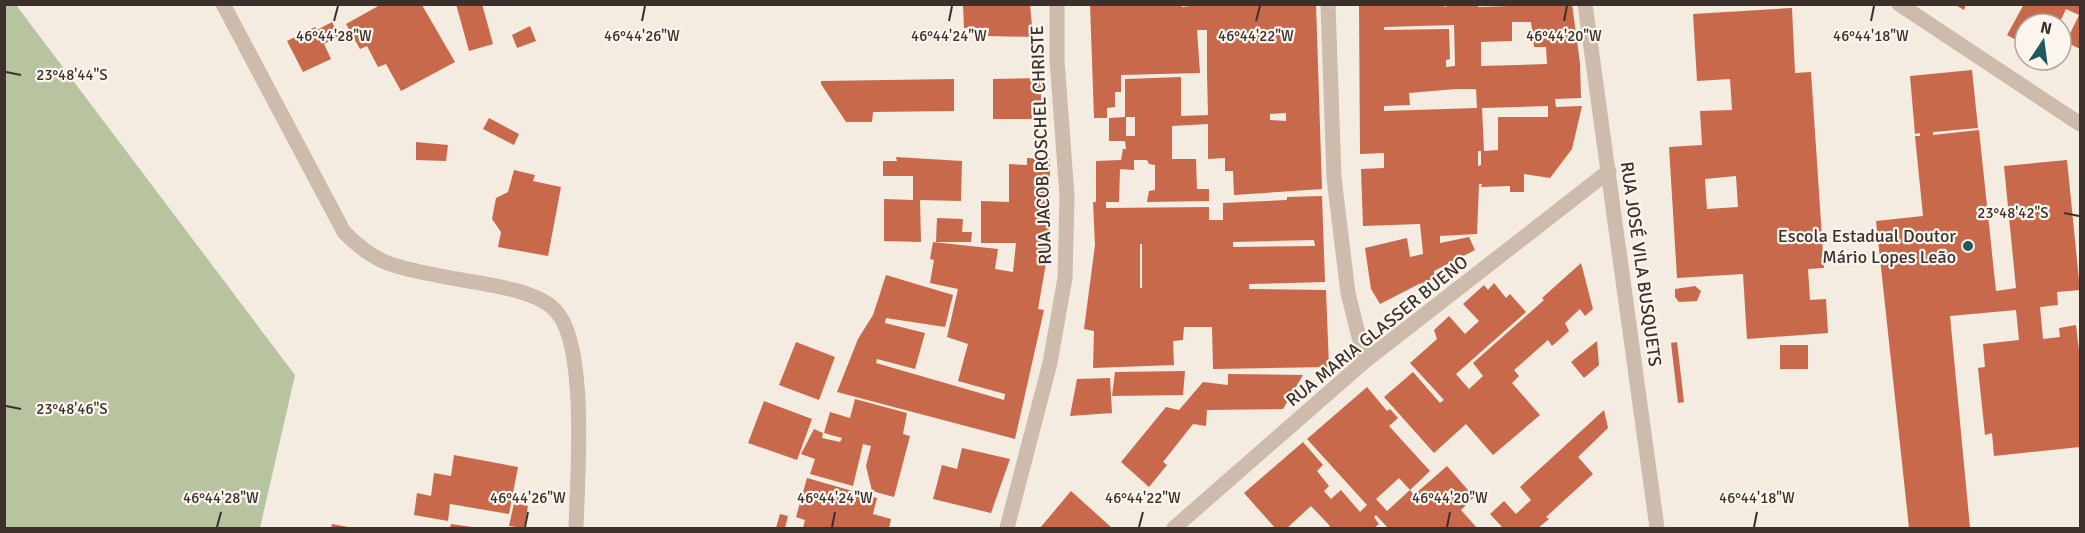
<svg xmlns="http://www.w3.org/2000/svg" width="2085" height="533" font-family="Signika,sans-serif">
  <style>
    .green { fill: #b8c4a0 }
    .building { fill: #c8694b; fill-rule: evenodd }
    .lines { fill: none; stroke-linecap: round; stroke-linejoin: round }
    .minor { stroke: #cdbbac; stroke-width: 15 }
    .ticks { fill: none; stroke: #3b302b; stroke-width: 2 }
    .poi-dot { fill: #1f5a5e; stroke: #fbf5ee; stroke-width: 2 }
    .labels { text-anchor: middle; dominant-baseline: central; stroke-width: 4.5; stroke-linejoin: round; paint-order: stroke }
    .street-label { font-size: 18px; fill: #3b302b; stroke: #fbf5ee }
    .poi-label { font-size: 18px; fill: #3b302b; stroke: #fbf5ee; text-anchor: end }
    .ticks-label { font-size: 15px; text-anchor: middle; fill: #3b302b; stroke: #fbf5ee; stroke-width: 4.5; stroke-linejoin: round; paint-order: stroke }
  </style>
  <rect width="100%" height="100%" fill="#f4ebe1"/>
  <path class="green" d="M4 5H16L295 375 260 528H5Z"/>
  <g class="building">
    <path d="M456 4H482L493 44 469 51Z"/>
    <path d="M963 4H1030L1033 37 988 36 989 28H964Z"/>
    <path d="M1090 4H1181L1182 7 1205 4H1316L1322 189 1234 195 1233 171H1225V158L1208 159V124L1172 126V159H1196L1197 189H1209V201L1147 202 1149 191 1155 190V165L1149 164 1147 160H1134V170L1120 169 1119 202H1106V208L1209 207V220H1223V203L1287 200V197L1322 196 1325 282 1249 284V289L1326 290 1329 367 1213 369 1212 327H1184L1183 340 1173 341 1174 365 1093 368 1094 331 1084 329 1095 245 1093 202H1096V161L1121 160 1123 149H1126L1125 141H1109V118L1125 117V79L1181 77V116L1208 115 1207 73V30H1197L1200 73 1121 75V92H1115V107L1107 108V118H1094ZM1286 113V121L1270 120V114ZM1126 117H1135V136H1126ZM1314 240 1315 246 1233 247V242ZM1140 244H1142V288H1140Z"/>
    <path d="M1359 4H1444V7L1454 4H1478V7L1572 4 1580 63 1581 98 1555 99 1556 107 1582 106 1572 149 1550 178 1524 174V192H1510V186L1481 187 1482 184H1479L1477 234 1440 236V243L1469 237 1475 250 1434 271 1435 279 1419 284 1380 304 1371 289 1365 248 1407 238 1410 257 1423 254 1420 224 1363 226 1361 169 1384 168V153L1360 154ZM1512 22H1531L1534 47H1546L1547 64 1481 66V42L1512 41ZM1454 25 1455 66 1446 67V60L1450 59 1449 29 1384 30V27ZM1456 89H1476L1477 108 1384 111V106L1410 105 1409 93ZM1548 106V117H1498V150L1484 151 1482 108ZM1478 151H1481V165L1478 166Z"/>
    <path d="M1954 4H1966L1964 10Z"/>
    <path d="M2024 4H2080V49L2066 42 2079 15 2066 9 2059 24H2025V45L2007 35Z"/>
    <path d="M380 5H422L455 62 401 91 386 64 378 67 367 46 360 49 346 24Z"/>
    <path d="M1792 8 1795 73 1811 72 1824 268 1808 269 1810 300 1826 299 1828 333 1747 339 1743 274 1677 278 1669 147 1702 145 1700 111 1732 110 1730 79 1697 81 1693 14ZM1736 176 1738 207 1707 209 1705 179Z"/>
    <path d="M332 22 339 36 324 44 331 59 303 72 287 41 315 27 317 30Z"/>
    <path d="M530 26 536 41 517 48 512 35Z"/>
    <path d="M1972 70 1978 128 1933 132V135L1979 130 1996 291 2016 288 2004 166 2067 160 2080 290 2057 292 2058 305 2040 307 2043 339 2060 337 2059 328 2076 325 2080 359V447L1994 456 1992 433 1985 435 1978 368 1985 367 1983 344 2019 340 2016 310 1950 316 1970 528H1909L1876 221 1923 216 1915 136H1920V133L1915 134 1910 76Z"/>
    <path d="M1041 78V119H993V79Z"/>
    <path d="M954 79V111L873 112 872 122H846L821 84V81Z"/>
    <path d="M489 118 519 134 514 145 483 129Z"/>
    <path d="M416 142 448 145 446 161 416 160Z"/>
    <path d="M896 157 962 161 961 201 920 200 921 242 884 241V199L913 200V176H883V161H897Z"/>
    <path d="M1027 158 1050 159V240L1038 309 1044 310 1015 439 837 392 858 339 873 315 886 275 953 295 945 327 886 318 885 323 925 333 915 369 877 359 876 363 1004 400 1005 394 958 381 968 344 947 337 958 289 930 283 934 260 930 259 933 242 998 249 995 269 1013 272 1016 243H981V201L1009 202V164L1027 165Z"/>
    <path d="M514 170 535 175 533 181 561 187 548 256 498 247 501 232 492 219 496 198 508 192Z"/>
    <path d="M937 218 963 219 962 232H972L971 242H936Z"/>
    <path d="M1581 263 1593 309 1585 316 1580 309 1565 323 1569 331 1552 346 1548 340 1514 370 1519 376 1512 383 1540 415 1493 455 1466 424 1434 453 1384 397 1413 372 1440 403 1444 400 1410 363 1437 339 1434 330 1449 316 1465 334 1479 321 1463 304 1484 285 1488 290 1494 283 1506 298 1510 294 1526 312 1456 374 1469 389 1483 376 1473 363 1544 300 1542 298Z"/>
    <path d="M1695 286 1701 291 1697 301 1679 302 1675 297V289Z"/>
    <path d="M1597 341 1599 365 1584 378 1571 362Z"/>
    <path d="M796 342 835 357 819 400 779 385Z"/>
    <path d="M1677 342 1684 402 1678 403 1671 343Z"/>
    <rect x="1780" y="345" width="28" height="24"/>
    <path d="M1185 371 1183 395 1112 396 1115 372Z"/>
    <path d="M1228 374 1303 375 1283 409 1207 410 1206 426 1193 424 1163 462 1167 465 1149 487 1121 462 1166 407 1179 410 1203 382 1228 385Z"/>
    <path d="M1110 378 1112 413 1070 416 1077 379Z"/>
    <path d="M1367 387 1387 411 1390 409 1398 418 1389 426 1430 471 1410 490 1399 478 1376 499 1387 511 1410 490 1414 495 1447 466 1474 497 1461 510 1477 528H1388L1376 515 1374 517 1379 524 1374 528H1328L1330 526 1311 506 1287 528H1275L1244 493 1303 442 1323 465 1317 471 1329 486 1324 491 1331 499 1341 490 1360 512 1367 505 1307 439Z"/>
    <path d="M855 399 907 413 903 434 910 436 894 497 872 491 866 466 871 446 863 444 853 486 810 474 815 459 801 454 814 429 823 433 822 438 840 442 842 438 824 433 830 412 850 418Z"/>
    <path d="M764 401 812 419 797 460 748 443Z"/>
    <path d="M1604 410 1608 428 1578 457 1593 474 1546 517 1549 519 1538 528H1503L1490 514 1504 501 1516 514 1531 500 1520 487Z"/>
    <path d="M962 448 1010 459 991 513 933 499 942 465 957 469Z"/>
    <path d="M454 455 518 467 509 514 450 504 448 521 414 515 417 493 431 496 434 473 451 476Z"/>
    <path d="M807 478 877 498 873 514 891 519 889 528H803L805 520 796 517Z"/>
    <path d="M1071 491 1112 528H1040Z"/>
    <path d="M514 503 528 506 524 528 509 526Z"/>
    <path d="M780 514 788 516 785 528H776Z"/>
    <path d="M332 524 348 527V528H331Z"/>
    <path d="M451 524 472 527V528H450Z"/>
  </g>
  <g class="lines">
    <g class="minor">
      <path d="M223 4 344 232C376 265 396 267 441 276 472 283 531 287 554 309 589 341 577 482 576 528"/>
      <path d="M1328 4 1334 178 1348 293 1365 361"/>
      <path d="M1585 4 1657 528"/>
      <path d="M1899 4 2080 124"/>
      <path d="M1007 528 1050 363 1065 278 1067 196 1057 60V4"/>
      <path d="M1174 528 1365 361 1609 171"/>
    </g>
  </g>
  <path class="ticks" d="M334 21 338 6M642 21 645 6M949 21 952 6M1256 21 1260 6M1564 21 1567 6M1871 21 1874 6M6 72 21 75M2064 213 2079 216M6 406 21 409M217 527 221 512M525 527 528 512M832 527 835 512M1139 527 1143 512M1447 527 1450 512M1754 527 1757 512"/>
  <circle class="poi-dot" cx="1968" cy="246" r="6"/>
  <g class="labels">
    <g class="street-label">
      <text transform="translate(1041 145) rotate(-92)">RUA JACOB ROSCHEL CHRISTE</text>
      <text transform="translate(1641 264) rotate(82)">RUA JOSÉ VILA BUSQUETS</text>
      <text transform="translate(1377 331) rotate(-39)">RUA MARIA GLASSER BUENO</text>
    </g>
    <g class="poi-label">
      <text x="1956" y="236">Escola Estadual Doutor<tspan x="1956" dy="21">Mário Lopes Leão</tspan></text>
    </g>
  </g>
  <g class="ticks-label">
    <text x="334" y="41">46°44'28"W</text>
    <text x="642" y="41">46°44'26"W</text>
    <text x="949" y="41">46°44'24"W</text>
    <text x="1256" y="41">46°44'22"W</text>
    <text x="1564" y="41">46°44'20"W</text>
    <text x="1871" y="41">46°44'18"W</text>
    <text x="72" y="80">23°48'44"S</text>
    <text x="2013" y="218">23°48'42"S</text>
    <text x="72" y="414">23°48'46"S</text>
    <text x="221" y="503">46°44'28"W</text>
    <text x="528" y="503">46°44'26"W</text>
    <text x="835" y="503">46°44'24"W</text>
    <text x="1143" y="503">46°44'22"W</text>
    <text x="1450" y="503">46°44'20"W</text>
    <text x="1757" y="503">46°44'18"W</text>
  </g>
  <rect width="2085" height="533" fill="none" stroke="#3b302b" stroke-width="12"/>
  <g transform="translate(2043 42) rotate(13)"><circle r="28" fill="#fbf5ee" stroke="#aea6a0" stroke-width="1.5"/>
  <path d="M0-4.5L10 22L0 15L-10 22Z" fill="#1f5a5e"/>
  <text y="-9" font-size="16" font-weight="bold" text-anchor="middle" fill="#3b302b">N</text>
  </g>
</svg>
